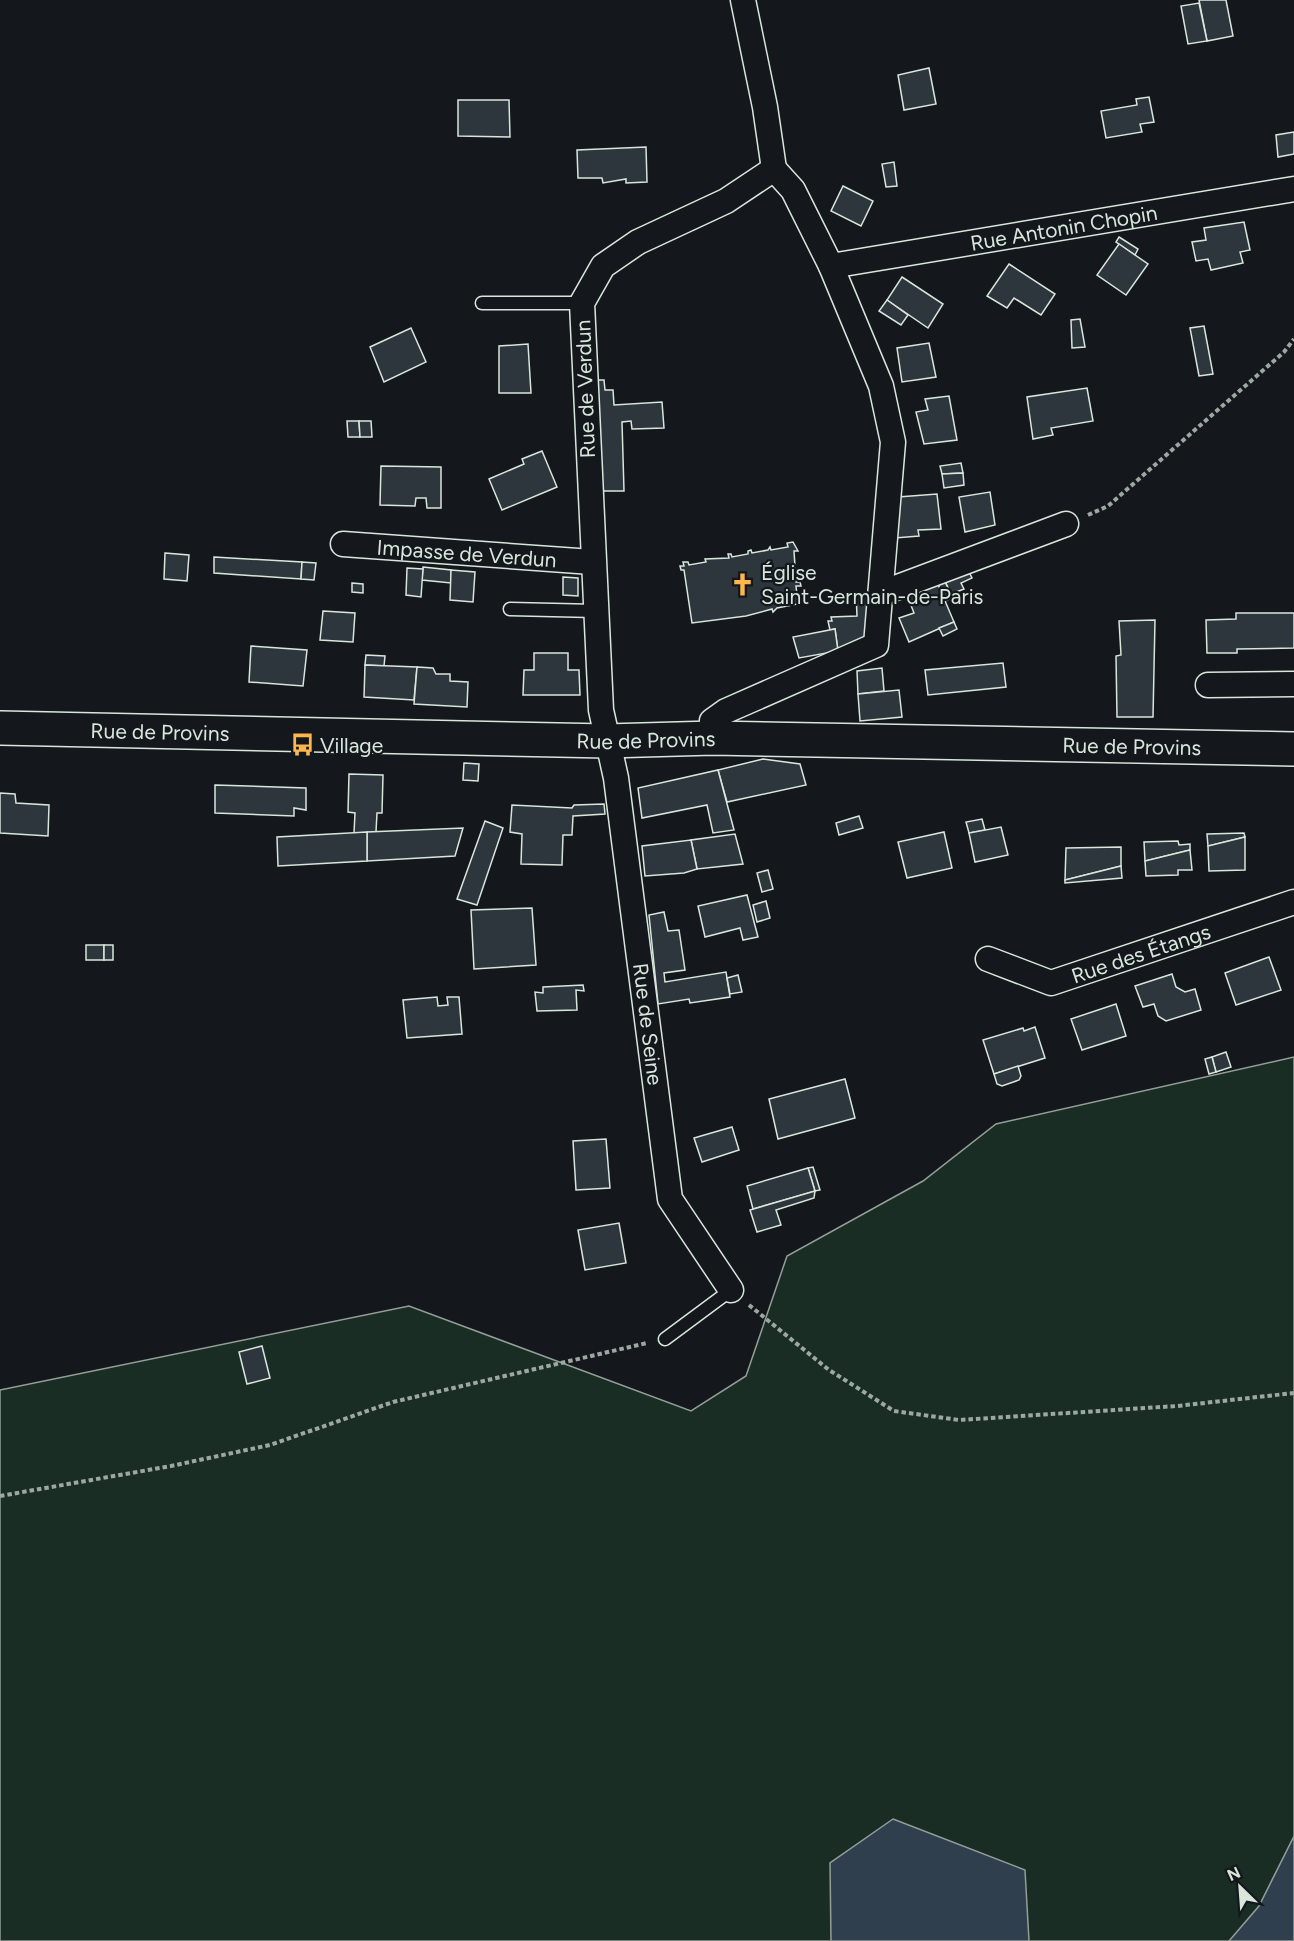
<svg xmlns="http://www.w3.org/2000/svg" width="1294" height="1941" font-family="Figtree,sans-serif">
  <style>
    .green { fill: #1a2d24; stroke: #939e99; stroke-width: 1.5 }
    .water { fill: #2f3f4d; stroke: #939e99; stroke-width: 1.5 }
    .building { fill: #2c363c; stroke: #d8e6dc; stroke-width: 1.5 }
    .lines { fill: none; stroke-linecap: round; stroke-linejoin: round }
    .service-casing { stroke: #d8e6dc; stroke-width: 15 }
    .minor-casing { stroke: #d8e6dc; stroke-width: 27 }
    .secondary-casing { stroke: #d8e6dc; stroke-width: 36 }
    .path { stroke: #9da8a2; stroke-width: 4; stroke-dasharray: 4.5 3; stroke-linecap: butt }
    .service { stroke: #14181c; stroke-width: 12 }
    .minor { stroke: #14181c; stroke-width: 24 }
    .secondary { stroke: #14181c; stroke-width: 33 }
    .labels { text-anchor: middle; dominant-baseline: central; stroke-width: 4.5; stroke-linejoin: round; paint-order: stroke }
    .street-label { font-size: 21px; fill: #d8e6dc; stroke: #14181c }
    .poi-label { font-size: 21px; fill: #d8e6dc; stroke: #14181c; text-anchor: start }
  </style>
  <rect width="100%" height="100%" fill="#14181c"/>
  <path class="green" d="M1294 1057V1941H0V1390L409 1306 691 1411 746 1376 787 1256 923 1181 996 1124Z"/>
  <g class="water">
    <path d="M893 1819 1025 1870 1029 1941H831L830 1863Z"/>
    <path d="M1294 1836V1941H1229L1259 1906Z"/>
  </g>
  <g class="building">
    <path d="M1199 0H1226L1233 36 1207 41Z"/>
    <path d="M1199 3 1207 41 1188 44 1181 6Z"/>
    <path d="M929 68 936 104 904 110 898 75Z"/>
    <path d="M1149 97 1154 122 1140 124 1142 132 1106 138 1101 111 1137 105 1136 99Z"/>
    <path d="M458 100H509L510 137 458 136Z"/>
    <path d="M1294 132V154L1278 157 1276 135Z"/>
    <path d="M646 147 647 182 626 183V179L603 183 602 178H578L577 150Z"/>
    <path d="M894 162 897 186 886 187 882 164Z"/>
    <path d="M843 186 873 201 861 226 831 211Z"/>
    <path d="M1244 222 1250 250 1240 252 1243 263 1211 270 1208 259 1196 261 1192 242 1206 240 1204 228Z"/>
    <path d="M1119 237 1138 249 1135 255 1116 242Z"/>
    <path d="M1119 244 1148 264 1126 295 1097 275Z"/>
    <path d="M1009 264 1055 294 1041 315 1014 298 1007 308 987 296Z"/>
    <path d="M902 277 943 304 928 328 887 300Z"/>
    <path d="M887 300 908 315 901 325 879 311Z"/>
    <path d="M1080 319 1085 347 1072 348 1071 320Z"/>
    <path d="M1204 326 1213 374 1199 376 1190 328Z"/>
    <path d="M411 328 426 362 384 382 370 347Z"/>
    <path d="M929 343 936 377 902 382 897 348Z"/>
    <path d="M528 344 531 393H499V346Z"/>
    <path d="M596 380H604L605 390H613L614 405 662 402 664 428 632 429 631 421 622 422 624 491H598Z"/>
    <path d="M1087 388 1093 421 1051 428 1053 435 1033 439 1027 397Z"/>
    <path d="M949 396 957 440 924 444 916 412 928 410 925 399Z"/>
    <path d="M347 421H359L360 437H348Z"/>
    <path d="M359 421H371L372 437H360Z"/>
    <path d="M542 451 557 487 502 510 489 479 524 464 522 459Z"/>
    <path d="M961 463 963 473 942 474 940 466Z"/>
    <path d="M381 466 441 467V508H427L426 498H416L415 506 380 505Z"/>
    <path d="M963 473 964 485 944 488 942 474Z"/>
    <path d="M990 492 995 525 965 532 959 497Z"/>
    <path d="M937 494 941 529 918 530 919 536 895 538 898 497Z"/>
    <path d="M793 542 798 551H794L796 582H800L801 586H796L798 604 777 608 773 612 772 609 746 616 692 623 684 570H681L680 566H684L683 562H688L689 565 706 562 705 559 729 558 728 554H731L732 557 748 554V551L751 550 752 553 768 550 770 547 771 550 788 547 787 543Z"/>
    <path d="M165 553 189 555 187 581 164 579Z"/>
    <path d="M214 557 302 562 301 579 214 573Z"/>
    <path d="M302 562 316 563 314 580 301 579Z"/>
    <path d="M423 567 451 570V583L422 580Z"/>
    <path d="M407 568 423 569 421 597 406 595Z"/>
    <path d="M451 570 475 572 473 602 450 600Z"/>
    <path d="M968 570 972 578 961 583 964 589 951 594 944 579Z"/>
    <path d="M563 577 578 578V596L563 595Z"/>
    <path d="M944 579 952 598 945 601 937 582Z"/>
    <path d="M937 582 954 622 909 642 899 618 914 613 907 595Z"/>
    <path d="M352 583 363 584V593L352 592Z"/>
    <path d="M856 593H871L867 641 838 651 835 629 830 630 828 621H832L831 617 857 616Z"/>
    <path d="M323 611 355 613 353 642 320 640Z"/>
    <path d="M1236 613H1294V648L1237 649V653H1207L1206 620 1236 619Z"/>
    <path d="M1155 620 1153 717H1117L1116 656 1121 655 1119 621Z"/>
    <path d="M954 622 957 629 943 636 939 628Z"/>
    <path d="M835 629 838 651 799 658 793 637Z"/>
    <path d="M251 646 307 650 303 686 249 682Z"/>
    <path d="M534 653H568V670H579L580 695H523L524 670H534Z"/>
    <path d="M366 655 385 656 384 666 365 665Z"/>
    <path d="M1003 663 1006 687 928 695 925 670Z"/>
    <path d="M365 665 417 667 414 700 364 697Z"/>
    <path d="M417 667 433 668 436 674H450V681L468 682 467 707 414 704Z"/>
    <path d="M882 668 884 691 858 694 857 671Z"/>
    <path d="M899 690 902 717 860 721 858 694Z"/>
    <path d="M763 759 800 764 806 785 727 802 718 770Z"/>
    <path d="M464 763 479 764 478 781 463 780Z"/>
    <path d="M718 770 734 830 713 833 707 805 642 818 638 788Z"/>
    <path d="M349 774 383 775 382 813H377L376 832 354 833 355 813 348 812Z"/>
    <path d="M215 785 306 788V810L294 808V816L215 813Z"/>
    <path d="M0 793 15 794 16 803 49 805 48 836 0 833Z"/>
    <path d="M604 804 605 814 573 816 572 835H563L562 865 521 864 522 834 510 832 512 805 572 808 574 805Z"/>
    <path d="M859 816 863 828 839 835 836 823Z"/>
    <path d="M982 819 985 830 969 833 966 822Z"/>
    <path d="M485 821 503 828 477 905 457 899Z"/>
    <path d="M1001 827 1008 855 975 862 969 833Z"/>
    <path d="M463 828 455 856 367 861V832Z"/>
    <path d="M367 832V861L278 866 277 837Z"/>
    <path d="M944 832 952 868 907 878 898 842Z"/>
    <path d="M1244 833 1245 837 1208 846 1207 834Z"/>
    <path d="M735 834 743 864 697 869 691 840Z"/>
    <path d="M1245 837V870L1209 871 1208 846Z"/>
    <path d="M691 840 697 869 684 873 645 876 642 846Z"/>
    <path d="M1178 841 1179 845 1190 844V850L1145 861 1144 842Z"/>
    <path d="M1121 847V866L1065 880 1066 848Z"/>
    <path d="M1190 850 1192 870H1178V875L1146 876 1145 861Z"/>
    <path d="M1121 866 1122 878 1065 883V880Z"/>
    <path d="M768 870 773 889 762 892 757 873Z"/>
    <path d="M747 895 758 937 743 940 740 928 705 937 698 906Z"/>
    <path d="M766 901 770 918 757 922 753 905Z"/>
    <path d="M532 908 536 965 474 969 471 910Z"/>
    <path d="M664 912 668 931 679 930 685 970 664 973 665 982 726 972 730 997 690 1003 689 999 658 1004 649 915Z"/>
    <rect x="86" y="945" width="18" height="15"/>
    <rect x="104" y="945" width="9" height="15"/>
    <path d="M1269 957 1281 990 1236 1005 1225 973Z"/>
    <path d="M1172 974 1176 987 1185 992 1195 989 1201 1010 1166 1021 1158 1016 1154 1004 1143 1007 1135 986Z"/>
    <path d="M738 975 742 992 730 994 727 978Z"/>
    <path d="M583 985 584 991 576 990 577 1010 537 1011 535 992 543 993V987Z"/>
    <path d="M437 997 438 1006 448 1005 447 997H459L462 1034 407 1038 403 1000Z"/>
    <path d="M1116 1004 1126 1036 1082 1050 1071 1019Z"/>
    <path d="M1035 1027 1045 1058 994 1074 983 1040 1023 1028 1024 1031Z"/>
    <path d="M1226 1052 1231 1067 1216 1072 1212 1057Z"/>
    <path d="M1212 1057 1216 1072 1209 1074 1205 1059Z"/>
    <path d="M1018 1066 1021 1076 1019 1080 1002 1086 997 1084 994 1074Z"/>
    <path d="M845 1079 855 1118 778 1139 769 1099Z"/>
    <path d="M732 1127 739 1150 702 1162 694 1138Z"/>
    <path d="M606 1139 610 1188 576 1190 573 1141Z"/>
    <path d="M813 1167 820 1190 815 1191 808 1168Z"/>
    <path d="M808 1168 815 1191 753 1209 747 1186Z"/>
    <path d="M815 1191 814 1198 776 1210 781 1225 757 1232 750 1210Z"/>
    <path d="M619 1223 626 1263 585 1270 578 1230Z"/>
    <path d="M262 1346 270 1378 247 1384 239 1352Z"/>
  </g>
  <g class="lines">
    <defs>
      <g id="service">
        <path d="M482 303H582"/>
        <path d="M510 609 596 611"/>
        <path d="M665 1339 731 1290"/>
      </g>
      <g id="minor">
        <path d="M743 0 765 107 774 169"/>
        <path id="s1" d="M831 266 1294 189"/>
        <path id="s2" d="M343 544 592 562"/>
        <path d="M882 593 1066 524"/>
        <path d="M1208 685 1294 684"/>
        <path d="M713 738 712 721 726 711 876 645 893 442 881 386 831 266 793 190 774 169"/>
        <path id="s3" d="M988 959 1051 983 1294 902"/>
        <path d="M731 1290 670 1199 616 778 601 710 582 303 603 266 638 242 726 201 774 169"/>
      </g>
      <g id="secondary">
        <path id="s4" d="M0 728 607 741 713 738 1294 749"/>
      </g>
    </defs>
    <use href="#service" class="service-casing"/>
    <use href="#minor" class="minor-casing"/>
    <use href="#secondary" class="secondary-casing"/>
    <g class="path">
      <path d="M1088 515 1108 506 1284 352 1294 339"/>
      <path d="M749 1305 829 1370 894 1411 959 1420 1177 1406 1294 1393"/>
      <path d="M0 1496 171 1466 270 1445 393 1402 647 1343"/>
    </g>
    <use href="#service" class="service"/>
    <use href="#minor" class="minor"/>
    <use href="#secondary" class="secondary"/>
  </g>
  <defs>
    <symbol id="church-bare" viewBox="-9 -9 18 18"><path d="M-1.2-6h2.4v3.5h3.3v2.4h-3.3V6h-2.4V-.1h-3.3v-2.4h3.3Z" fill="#ffb74d" stroke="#14181c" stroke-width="2.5" paint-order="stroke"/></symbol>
    <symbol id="bus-bare" viewBox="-9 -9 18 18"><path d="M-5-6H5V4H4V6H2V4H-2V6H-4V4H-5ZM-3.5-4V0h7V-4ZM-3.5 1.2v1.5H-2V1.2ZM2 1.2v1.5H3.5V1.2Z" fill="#ffb74d" stroke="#14181c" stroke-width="2.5" paint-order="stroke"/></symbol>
  </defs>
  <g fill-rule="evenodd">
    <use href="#church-bare" x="726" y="568" width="33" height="33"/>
    <use href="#bus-bare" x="286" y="728" width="33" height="33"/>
  </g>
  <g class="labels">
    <g class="street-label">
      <text stroke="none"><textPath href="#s1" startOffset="236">Rue Antonin Chopin</textPath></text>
      <text transform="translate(585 389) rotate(-92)">Rue de Verdun</text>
      <text stroke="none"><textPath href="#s2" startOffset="124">Impasse de Verdun</textPath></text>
      <text stroke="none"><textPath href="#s4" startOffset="160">Rue de Provins</textPath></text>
      <text stroke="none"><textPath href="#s4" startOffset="646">Rue de Provins</textPath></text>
      <text stroke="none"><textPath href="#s4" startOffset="1132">Rue de Provins</textPath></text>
      <text stroke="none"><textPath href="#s3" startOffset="162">Rue des Étangs</textPath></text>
      <text transform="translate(648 1024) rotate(83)">Rue de Seine</text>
    </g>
    <g class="poi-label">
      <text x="761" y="572">Église<tspan x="761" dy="24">Saint-Germain-de-Paris</tspan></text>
      <text x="320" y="745">Village</text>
    </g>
  </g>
  <g transform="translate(1240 1887) rotate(335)" stroke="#14181c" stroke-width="4.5" paint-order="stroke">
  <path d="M0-4.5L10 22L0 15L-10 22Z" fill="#d8e6dc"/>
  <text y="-9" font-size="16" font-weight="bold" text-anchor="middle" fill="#d8e6dc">N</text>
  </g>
</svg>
